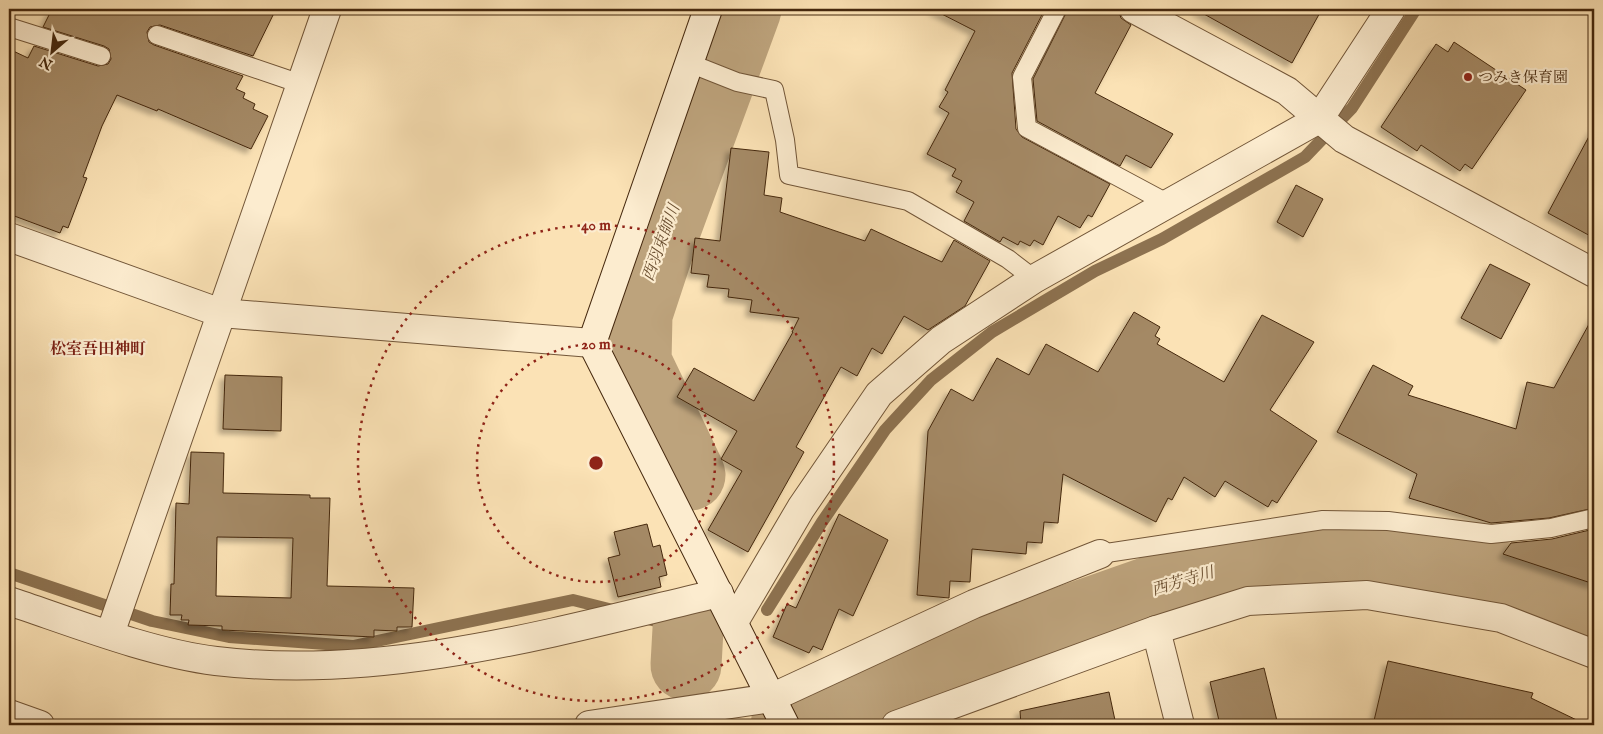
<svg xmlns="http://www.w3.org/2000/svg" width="1603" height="734" font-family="'IM FELL English','Noto Serif JP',serif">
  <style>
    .water { fill: #bda37c; stroke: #8d7250 }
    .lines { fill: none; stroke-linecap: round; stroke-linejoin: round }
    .shore { stroke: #816645; stroke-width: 1 }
    .stream { stroke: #8d7250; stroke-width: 12 }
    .river { stroke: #bda37c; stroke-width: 71 }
    .building { fill: #a48965; stroke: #45280e; fill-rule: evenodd; filter: url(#shadow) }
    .lane-casing { stroke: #725638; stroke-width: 20 }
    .street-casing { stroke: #725638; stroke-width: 30 }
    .secondary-casing { stroke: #45280e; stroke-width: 30 }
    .lane { stroke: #fceccf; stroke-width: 18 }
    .street { stroke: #fceccf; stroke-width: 28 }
    .secondary { stroke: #fceccf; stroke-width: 28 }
    .ring { fill: none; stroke: #8f2418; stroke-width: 2.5; stroke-dasharray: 2.5 5 }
    .poi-dot { fill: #8f2418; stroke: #fceccf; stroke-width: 2 }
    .labels { text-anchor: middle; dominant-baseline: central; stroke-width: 4.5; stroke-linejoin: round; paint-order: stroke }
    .poi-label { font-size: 15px; fill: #45280e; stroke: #fceccf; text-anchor: start }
    .water-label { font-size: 16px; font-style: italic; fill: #694d2f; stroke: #fceccf }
    .neighbourhood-label { font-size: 16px; font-weight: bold; fill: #7a1f14; stroke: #fceccf }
    .centre { fill: #8f2418; stroke: #fceccf; stroke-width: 2.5 }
    .ring-label { font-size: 15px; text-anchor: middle; font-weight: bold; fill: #8f2418; stroke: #fceccf; stroke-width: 4.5; stroke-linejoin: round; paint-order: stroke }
  </style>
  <defs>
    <filter id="shadow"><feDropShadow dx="-4.5" dy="4.5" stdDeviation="2.5" flood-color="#0004"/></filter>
  </defs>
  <rect width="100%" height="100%" fill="#fbe2b5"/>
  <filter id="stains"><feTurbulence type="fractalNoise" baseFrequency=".004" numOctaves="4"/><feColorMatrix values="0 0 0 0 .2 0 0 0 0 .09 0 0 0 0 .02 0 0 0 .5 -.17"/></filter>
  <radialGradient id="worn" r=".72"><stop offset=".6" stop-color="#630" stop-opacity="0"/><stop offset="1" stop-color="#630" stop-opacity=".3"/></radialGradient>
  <path class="water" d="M687 630C704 636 711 649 703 665H666C657 648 668 631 687 630Z"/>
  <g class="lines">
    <g class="shore">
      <path d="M682 636 698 641 702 651 700 660 669 659V646Z"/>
      <path d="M685 642 693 645 695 653H675L676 646Z"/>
    </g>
    <g class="stream">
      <path d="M9 573 152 621 229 637 353 646 573 600 617 611"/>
      <path d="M767 610 822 522 885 430 931 380 992 332 1095 271 1162 239 1305 157 1352 108 1416 9"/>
      <path d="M644 618 688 629"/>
      <path d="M690 648 712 642"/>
    </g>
    <g class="river">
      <path d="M690 475 636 362 637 314 662 238 746 9"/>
      <path d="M686 665 688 629"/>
      <path d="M786 725 901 685 984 650 1164 587 1238 566 1323 555 1432 565 1507 578 1594 611"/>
    </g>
  </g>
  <g class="building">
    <path d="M52 9H276L253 56 160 25 150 27 147 32 149 42 154 45 243 76 236 89 245 93 243 98 255 104 253 109 268 116 251 149 158 109 157 111 117 95 102 126 83 177 87 178 68 228 63 226 60 233 9 214V49L28 58 34 46 98 66 108 64 111 59 109 49 104 46 43 27Z"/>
    <path d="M932 9H1045L1012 73 1016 129 1022 137 1110 184 1092 217 1088 215 1080 228 1058 216 1043 245 1034 240 1030 246 1020 241 1018 245 1003 237 1000 242 964 221 974 202 956 192 962 181 952 176 956 169 927 154 949 113 939 107 948 92 945 90 975 31Z"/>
    <path d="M1068 9H1118L1121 18 1131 25 1095 93 1173 134 1151 168 1126 155 1120 166 1037 121 1033 79Z"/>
    <path d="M1195 9H1322L1292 63Z"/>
    <path d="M1454 42 1526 90 1472 169 1465 164 1460 171 1421 145 1417 151 1381 127 1436 44 1448 52Z"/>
    <path d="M1594 127V238L1548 213Z"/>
    <path d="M731 148 769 152 764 195 782 198 780 212 865 241 871 229 942 262 954 240 990 261 965 306 928 330 904 316 882 354 872 348 857 376 841 367 796 447 804 452 748 552 708 530 742 471 721 459 737 431 677 397 694 368 754 401 793 332H792L799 318 750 312 752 300 728 297 729 289 707 287 709 275 691 273 695 238 720 241Z"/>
    <path d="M1296 185 1323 199 1303 237 1277 222Z"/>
    <path d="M1490 264 1530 284 1501 339 1461 318Z"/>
    <path d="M1134 312 1160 327 1155 336 1160 339 1157 344 1224 382 1262 315 1314 342 1270 410 1317 441 1277 503 1272 500 1268 507 1225 481 1215 497 1184 477 1172 500 1168 498 1156 522 1063 474 1058 523 1044 522 1042 543 1027 542 1026 554 972 549 970 582 950 581 949 598 917 595 928 431 951 389 973 401 997 358 1029 375 1046 344 1098 372Z"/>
    <path d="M1594 315V508L1549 518 1491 523 1409 498 1417 474 1337 432 1373 365 1413 386 1408 395 1516 429 1527 382 1554 388Z"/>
    <path d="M225 375 282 377 281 431 223 429Z"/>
    <path d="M191 452 224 453 223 493 310 495V498H330L327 586 414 588 412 627H397V631L374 630V637L222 630V626L188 625 189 620H181L182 615H170L171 584H174L176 503 189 504ZM217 537 293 538 291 598 216 596Z"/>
    <path d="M839 514 888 540 853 616 839 609 822 650 813 646 809 653 773 637 787 604 796 608Z"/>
    <path d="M647 524 653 547 660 545 667 575 659 577 661 587 618 597 608 558 620 555 614 532Z"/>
    <path d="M1594 529V584L1503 554 1511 543 1552 539Z"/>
    <path d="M1388 661 1533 693 1531 698 1587 725H1373Z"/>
    <path d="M1264 668 1278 725H1220L1210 682Z"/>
    <path d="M1109 692 1116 725H1021L1020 711Z"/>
  </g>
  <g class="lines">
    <defs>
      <g id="lane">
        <path d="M1057 9 1022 77 1027 128 1167 203"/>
        <path d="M9 27 101 56"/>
        <path d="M157 35 301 84"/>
        <path d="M689 63 737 82 774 90 785 140 789 175 908 201 1008 259 1034 279"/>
        <path d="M1100 554 1323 520 1388 521 1491 534 1551 528 1594 518"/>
      </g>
      <g id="street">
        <path d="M1134 9 1287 91 1344 139 1594 273"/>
        <path d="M9 237 221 313 592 343"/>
        <path d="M9 601C72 622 150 653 216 661 386 681 555 632 719 593"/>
        <path d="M734 622 801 508 879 394 941 340 1034 279 1319 119 1391 9"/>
        <path d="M1156 630 1180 725"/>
        <path d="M110 634 327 9"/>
        <path d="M9 714 40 725"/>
        <path d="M589 725 771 698 974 604 1100 554"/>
        <path d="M896 725 1156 630 1248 601 1367 595 1501 618 1594 654"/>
      </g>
      <path id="secondary" d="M708 9 592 343 785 725"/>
    </defs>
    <use href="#lane" class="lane-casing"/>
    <use href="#street" class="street-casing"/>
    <use href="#secondary" class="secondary-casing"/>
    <use href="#lane" class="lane"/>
    <use href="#street" class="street"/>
    <use href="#secondary" class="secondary"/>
  </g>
  <g class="ring">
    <circle cx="596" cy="463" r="119"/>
    <circle cx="596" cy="463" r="238"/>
  </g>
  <circle class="poi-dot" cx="1468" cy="77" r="5"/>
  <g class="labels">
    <g class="poi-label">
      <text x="1478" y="77">つみき保育園</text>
    </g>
    <g class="water-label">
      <text transform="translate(662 243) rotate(-70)">西羽束師川</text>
      <text transform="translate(1183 582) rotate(-17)">西芳寺川</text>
    </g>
    <g class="neighbourhood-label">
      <text x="98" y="350">松室吾田神町</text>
    </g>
  </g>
  <circle cx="596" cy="463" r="8" class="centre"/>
  <g class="ring-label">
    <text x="596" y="230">40 m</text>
    <text x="596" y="349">20 m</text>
  </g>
  <rect width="1603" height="734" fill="none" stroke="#fbe2b5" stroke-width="30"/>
  <rect x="10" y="10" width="1583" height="714" fill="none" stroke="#45280e" stroke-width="2.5"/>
  <rect x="15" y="15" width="1573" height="704" fill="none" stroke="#45280e"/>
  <g transform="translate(52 52) rotate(208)" stroke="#fceccf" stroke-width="4" paint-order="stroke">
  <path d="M0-4L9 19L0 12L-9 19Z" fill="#45280e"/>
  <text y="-8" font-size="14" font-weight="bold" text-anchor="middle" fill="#45280e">N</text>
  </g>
  <rect width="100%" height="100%" filter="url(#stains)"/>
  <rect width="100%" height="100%" fill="url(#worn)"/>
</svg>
